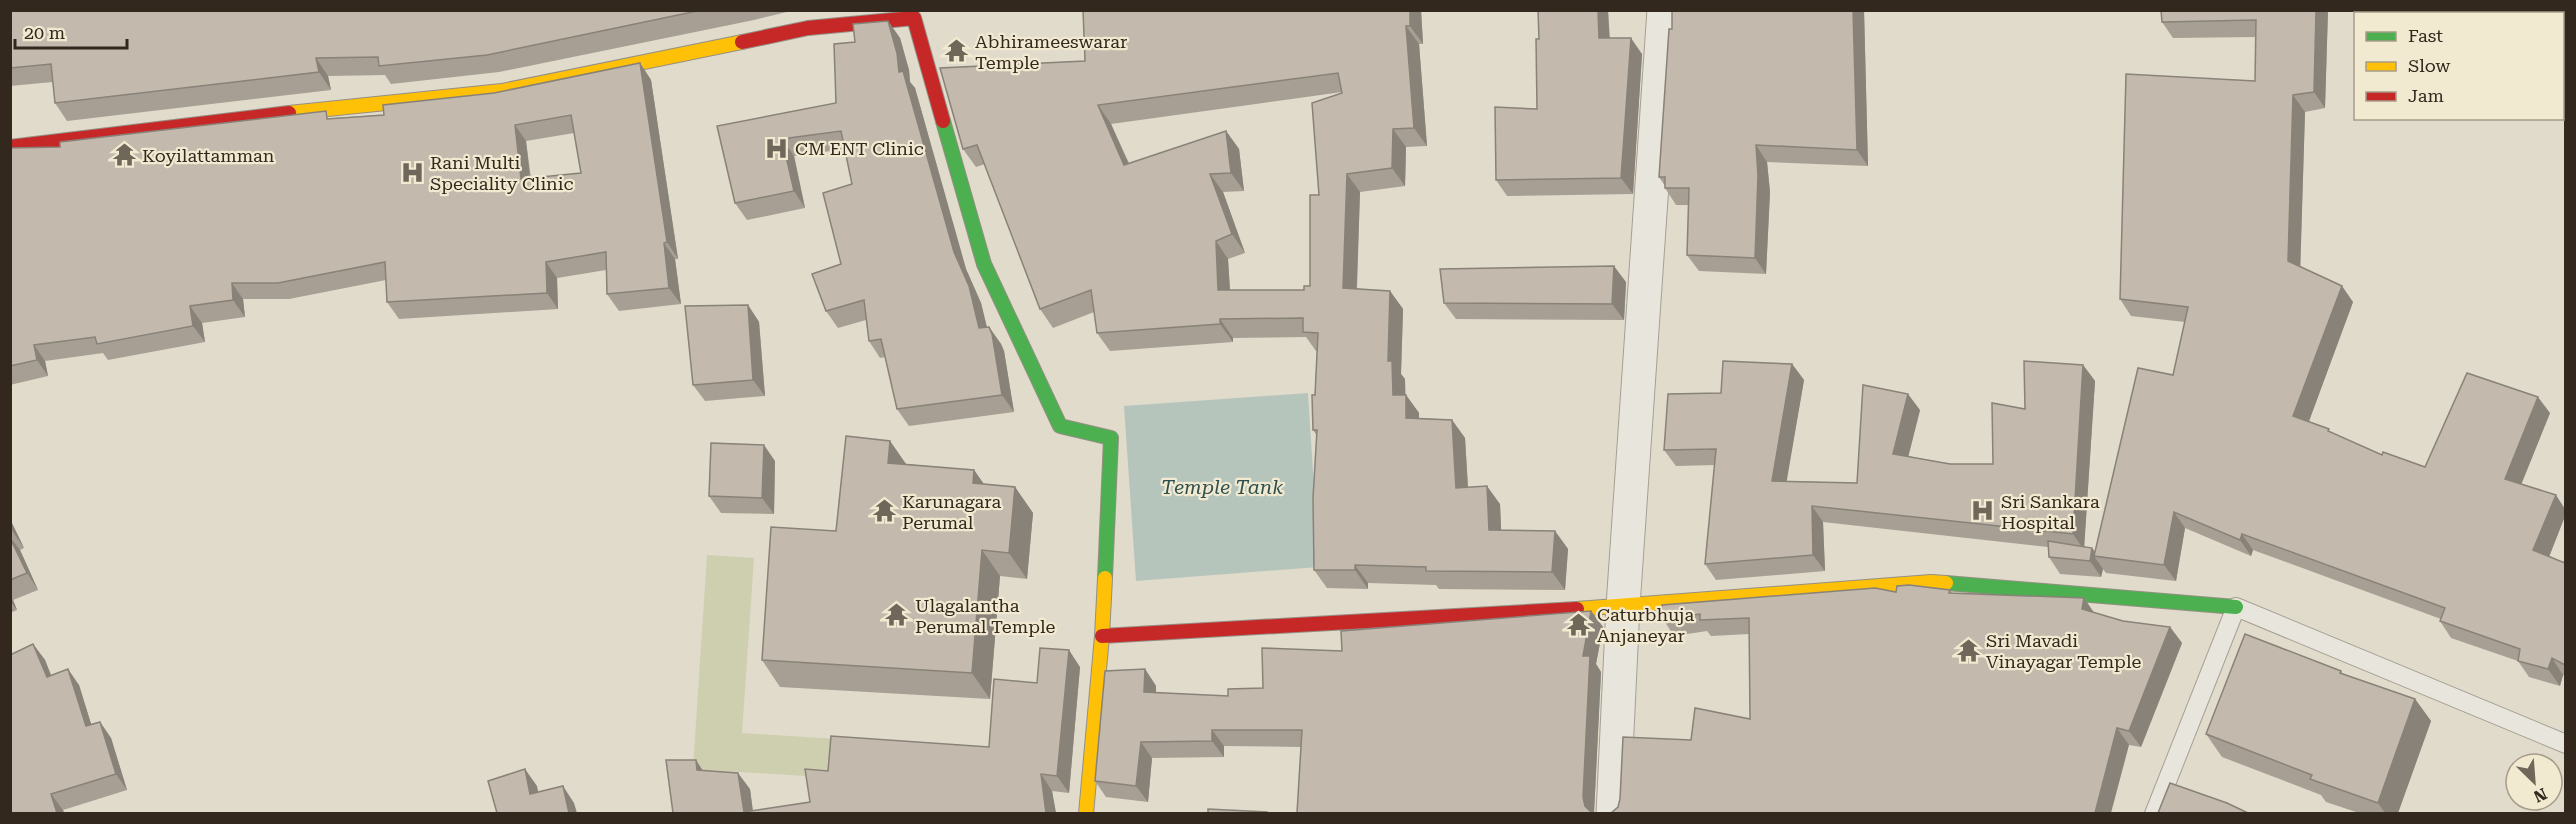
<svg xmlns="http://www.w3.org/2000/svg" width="2576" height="824" font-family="'Roboto Serif',serif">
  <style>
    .green { fill: #cecfae }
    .water { fill: #b6c5bc }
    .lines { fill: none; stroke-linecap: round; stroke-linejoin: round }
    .lane-casing { stroke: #a5a094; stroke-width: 20 }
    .street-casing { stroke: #a5a094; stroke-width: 35 }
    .fast-casing { stroke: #958f84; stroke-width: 16 }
    .slow-casing { stroke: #958f84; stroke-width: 16 }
    .jam-casing { stroke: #958f84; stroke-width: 16 }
    .lane { stroke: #e8e5dc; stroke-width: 18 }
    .street { stroke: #e8e5dc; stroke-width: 33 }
    .fast { stroke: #4caf50; stroke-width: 14 }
    .slow { stroke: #ffc107; stroke-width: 14 }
    .jam { stroke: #c62828; stroke-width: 14 }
    .wall { fill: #a89f94; fill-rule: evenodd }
    .shaded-wall { fill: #888278 }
    .building { fill: #c3b9ac; stroke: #888278; stroke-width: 1.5; fill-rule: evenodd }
    .labels { text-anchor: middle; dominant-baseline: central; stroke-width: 4.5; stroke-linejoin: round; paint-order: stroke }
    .poi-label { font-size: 18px; fill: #33281e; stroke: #f2e9d1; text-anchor: start }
    .water-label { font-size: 20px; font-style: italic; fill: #2e5150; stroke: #f2e9d1 }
  </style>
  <rect width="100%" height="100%" fill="#e0dbcb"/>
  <path class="green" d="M707 555 754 558 742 733 838 739 836 778 693 769Z"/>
  <path class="water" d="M1308 393 1319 567 1136 581 1124 406Z"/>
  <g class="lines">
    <defs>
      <path id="lane" d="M2154 814 2236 607 2566 744"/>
      <path id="street" d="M1613 814 1623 606 1664 10"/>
      <g id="fast">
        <path d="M943 121 984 264 1060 426 1111 438 1105 578"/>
        <path d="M1946 583 2236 607"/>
      </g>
      <g id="slow">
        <path d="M289 113 502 91 742 42"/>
        <path d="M1577 609 1931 582 1946 583"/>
        <path d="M1086 814 1102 636 1105 578"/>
      </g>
      <g id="jam">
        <path d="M742 42 808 28 914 18 943 121"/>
        <path d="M10 147 289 113"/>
        <path d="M1102 636 1577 609"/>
      </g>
    </defs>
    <use href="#lane" class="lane-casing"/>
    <use href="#street" class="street-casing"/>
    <use href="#fast" class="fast-casing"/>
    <use href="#slow" class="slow-casing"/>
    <use href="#jam" class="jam-casing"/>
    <use href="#lane" class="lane"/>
    <use href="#street" class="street"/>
    <use href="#fast" class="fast"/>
    <use href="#slow" class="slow"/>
    <use href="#jam" class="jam"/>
  </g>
  <g class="wall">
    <path d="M10 10H795L754 20 499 72 391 84 385 75 328 76 331 90 67 121 55 103 53 82 10 86Z"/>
    <path d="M1083 10H1421L1423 44H1419L1427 146 1406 147 1405 186 1360 192 1357 289 1390 291 1403 309 1401 374 1405 379V395H1406L1419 413V418L1452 420 1465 438 1468 487 1500 504 1501 530 1555 531 1568 549 1565 590 1439 589 1436 585 1368 583V589L1327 588 1314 570 1317 436 1313 430 1317 351H1316L1306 337 1233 338V342L1110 351 1097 333 1094 312 1053 328 1040 309 985 164 976 167 963 149 1085 61ZM1342 92 1319 195 1310 286 1304 290H1230L1228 259 1245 253 1223 192 1244 191 1239 149 1226 131 1129 163 1111 124Z"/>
    <path d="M1538 10H1608L1610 38 1642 54 1633 194 1507 196 1496 180 1537 109 1539 39Z"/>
    <path d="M1672 10H1864L1868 166 1767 162 1770 192 1766 274 1699 271 1687 255 1689 205H1676L1665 188V186L1659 177 1672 29Z"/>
    <path d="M2161 10H2328L2325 108 2305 112 2300 267 2353 302 2309 421 2332 433 2382 455 2425 467 2550 413 2521 484 2565 516 2549 557 2565 563V676L2563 675 2560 686 2529 677 2518 661 2451 638 2440 621 2441 619 2253 550 2251 556 2185 528 2176 581 2106 573 2103 569 2101 577 2060 574 2049 557 2048 547 1823 522 1825 571 1716 580 1705 564 1715 465 1676 466 1664 450 1721 393 1792 364 1804 380 1786 481 1857 483 1920 410 1908 456 1950 464H1993L2025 409 2083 365 2095 381 2084 547 2092 548 2095 552 2173 375 2185 322 2131 316 2120 299 2255 81 2256 37 2173 38 2162 22Z"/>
    <path d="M888 21 900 38 909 70 910 82 915 88 966 269 981 303 987 327H989L1001 344 1004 351 1014 412 909 426 897 409 885 357 880 358 869 341 866 320 838 328 826 311 841 264 852 184 845 149 794 156 805 208 747 220 735 203 717 126 836 103 855 42Z"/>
    <path d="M640 63 651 80 678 259H675L681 304 619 311 607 294 606 270 557 278 558 309 399 319 387 302 386 280 289 299H243L245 317 202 323 205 342 108 360 103 353 45 361 48 376 10 385V148L60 147 331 118 384 115ZM574 133 581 173 531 178 526 141Z"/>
    <path d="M1626 282 1624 320 1456 319 1444 303Z"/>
    <path d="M748 305 759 322 765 396 705 401 693 385Z"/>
    <path d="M890 441 906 464 974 470 984 484 1015 487 1033 513 1027 579 1000 576 990 699 780 687 762 660 836 531Z"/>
    <path d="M775 461 774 514 721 513 709 496Z"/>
    <path d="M10 519 24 548 20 550 38 590 13 600 17 610 10 613Z"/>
    <path d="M1950 590 1952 593 2084 598 2093 612 2123 621 2170 627 2182 643 2141 747 2129 745 1691 740 1750 719 1749 634 1711 636 1707 631 1674 636 1663 619 1662 605 1896 592Z"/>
    <path d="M1591 611 1603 627 1596 664 1601 672 1594 813H1297L1301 747 1224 746V757L1152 758 1148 802 1106 797 1095 781 1145 669 1156 686V693L1228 696 1263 688 1342 651Z"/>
    <path d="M33 644 45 660 51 675 79 685 91 724 100 722 111 738 127 790 63 810 64 813H10Z"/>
    <path d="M1080 667 1069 793 1052 791 1056 813H673L703 771 750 789 753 811 810 802 828 771 989 747 1037 683Z"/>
    <path d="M2341 671 2343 674 2415 699 2431 721 2398 813H2359L2326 802 2321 795 2222 757 2206 734Z"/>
  </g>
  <g class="shaded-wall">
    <path d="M1410 10H1421L1423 44 1410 26Z"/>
    <path d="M1598 10H1608L1610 54 1599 38Z"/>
    <path d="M1853 10H1864L1868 166 1857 150Z"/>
    <path d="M2316 10H2328L2325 108 2314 92Z"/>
    <path d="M888 21 900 38 909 70 910 82 915 88 966 269 981 303 991 345 979 328 954 252 899 72Z"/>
    <path d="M1406 26 1419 44 1427 146 1414 128Z"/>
    <path d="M1631 38 1642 54 1633 194 1621 178Z"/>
    <path d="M316 58 328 76 331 90 319 72Z"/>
    <path d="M640 63 651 80 678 259 667 242Z"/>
    <path d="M2293 95 2305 112 2300 278 2288 261Z"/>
    <path d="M1098 105 1111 124 1137 183 1124 165Z"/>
    <path d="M515 125 526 141 532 196 521 179Z"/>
    <path d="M1393 129 1406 147 1405 186 1392 168Z"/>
    <path d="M1226 131 1239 149 1244 191 1231 173Z"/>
    <path d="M782 139 794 156 805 208 794 191Z"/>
    <path d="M1756 145 1767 162 1770 192 1766 274 1755 258Z"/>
    <path d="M1210 174 1223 192 1245 253 1232 234Z"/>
    <path d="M1347 174 1360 192 1356 306 1343 288Z"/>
    <path d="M1216 241 1228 259 1231 308 1218 290Z"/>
    <path d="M664 243 675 259 681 304 669 288Z"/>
    <path d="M546 262 557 278 558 309 547 293Z"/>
    <path d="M1614 266 1626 282 1624 320 1612 304Z"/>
    <path d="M232 283 243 299 245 317 233 300Z"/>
    <path d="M2342 286 2353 302 2305 432 2293 416Z"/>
    <path d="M1390 291 1403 309 1401 374 1405 379 1406 413 1393 395 1388 361Z"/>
    <path d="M748 305 759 322 765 396 753 380Z"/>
    <path d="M190 306 202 323 205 342 193 326Z"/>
    <path d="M1220 319 1233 338V342L1220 324Z"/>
    <path d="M989 327 1001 344 1004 351 1014 412 1002 395Z"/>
    <path d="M34 345 45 361 48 376 37 360Z"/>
    <path d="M1792 364 1804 380 1784 497 1772 481Z"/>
    <path d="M2083 365 2095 381 2084 550 2073 534Z"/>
    <path d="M1908 394 1920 410 1905 470 1893 454Z"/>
    <path d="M1406 395 1419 413V436L1406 418Z"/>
    <path d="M2538 397 2550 413 2517 495 2505 479Z"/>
    <path d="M1452 420 1465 438 1469 506 1456 488Z"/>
    <path d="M890 441 908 467 888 463Z"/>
    <path d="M764 445 775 461 774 514 762 498Z"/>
    <path d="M974 470 992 496 973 483Z"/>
    <path d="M1487 486 1500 504 1502 549 1489 530Z"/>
    <path d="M1015 487 1033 513 1027 579 1009 553Z"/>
    <path d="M2556 495 2565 509V516L2545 567 2533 550Z"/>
    <path d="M1812 506 1823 522 1825 571 1813 555Z"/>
    <path d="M2174 512 2185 528 2176 581 2164 565Z"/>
    <path d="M10 519 24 548 13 532 10 527Z"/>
    <path d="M1555 531 1568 549 1565 590 1552 572Z"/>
    <path d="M2242 534 2253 550 2251 556 2240 540Z"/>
    <path d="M10 537 20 550 38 590 27 573Z"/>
    <path d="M2092 548 2099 557 2094 556 2103 569 2101 577 2090 561Z"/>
    <path d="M982 550 1000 576 990 699 972 673Z"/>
    <path d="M1355 565 1368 583V589L1355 570Z"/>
    <path d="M10 597 13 600 17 610 10 601Z"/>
    <path d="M2084 598 2095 614 2082 609Z"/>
    <path d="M1591 611 1603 627 1596 664 1601 672 1594 813H1590L1585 806 1583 797V656Z"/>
    <path d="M2170 627 2182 643 2141 747 2129 731Z"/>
    <path d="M33 644 45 660 58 693 47 677Z"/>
    <path d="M1069 650 1080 667 1069 793 1057 776Z"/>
    <path d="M2552 658 2563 675 2560 686 2548 669Z"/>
    <path d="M68 669 79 685 97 743 86 726Z"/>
    <path d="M1145 669 1156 686V709L1144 692Z"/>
    <path d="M2415 699 2431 721 2398 813H2385L2378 803Z"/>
    <path d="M100 722 111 738 127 790 116 774Z"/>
    <path d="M2117 728 2129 745 2111 813H2095Z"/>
    <path d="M1212 730 1224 746V757L1212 741Z"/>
    <path d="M1141 742 1152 758 1148 802 1136 786Z"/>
    <path d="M696 760 707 777 697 770Z"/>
    <path d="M525 769 537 786 542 811 530 794Z"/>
    <path d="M738 773 750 789 753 813 744 812Z"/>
    <path d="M1041 774 1052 791 1056 813H1046Z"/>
    <path d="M563 786 574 803 577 813H569Z"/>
    <path d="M51 794 63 810 64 813H57Z"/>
  </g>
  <g class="building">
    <path d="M10 10H702L487 55 379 66 378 57 316 58 319 72 55 103 51 64 10 68Z"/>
    <path d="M1083 10H1410V26H1406L1414 128 1393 129 1392 168 1347 174 1343 288 1390 291 1388 361H1392L1393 395H1406V418L1452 420 1456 488 1487 486 1489 530 1555 531 1552 572 1426 571V567L1355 565V570H1314L1313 498 1317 430H1313L1312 395H1315L1318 333 1303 332V318L1220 319V324L1097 333 1091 290 1040 309 977 145 963 149 940 68 1085 61ZM1338 73 1342 93 1312 103 1319 195H1310V286H1304V290H1218L1216 241 1232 234 1210 174 1231 173 1226 131 1124 165 1098 105Z"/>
    <path d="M1538 10H1598L1599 38H1631L1621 178 1496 180 1495 107 1537 109 1536 39H1539Z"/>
    <path d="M1672 10H1853L1857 150 1756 145 1758 176 1755 258 1687 255 1689 188H1665V177H1659L1669 29H1672Z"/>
    <path d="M2161 10H2316L2314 92 2293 95 2288 261 2342 286 2293 416 2329 429 2328 431 2382 455 2383 452 2425 467 2467 373 2538 397 2505 479 2556 495 2533 550 2565 563V665L2552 658 2548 669 2518 661 2520 649 2440 621 2445 608 2242 534 2240 540 2174 512 2164 565 2094 556 2138 368 2173 375 2188 307 2120 299 2126 74 2255 81 2256 20 2162 22Z"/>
    <path d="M888 21 897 53 899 72 903 71 954 252 969 286 979 328 989 327 992 334 1002 395 897 409 881 339 869 341 864 300 826 311 812 274 841 264 823 193 852 184 841 131 782 139 794 191 735 203 717 126 836 103 834 44 855 42 853 24Z"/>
    <path d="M640 63 667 242 664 243 669 288 607 294 606 252 546 262 547 293 387 302 385 262 278 283H232L233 300 190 306 193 326 97 344 95 337 34 345 37 360 10 366V148L60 147V142L326 111 327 119 384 115 383 105 494 93ZM571 115 581 173 521 179 515 125Z"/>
    <path d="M1614 266 1612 304 1444 303 1440 269Z"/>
    <path d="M748 305 753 380 693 385 685 306Z"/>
    <path d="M1723 361 1792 364 1772 481 1857 483 1863 385 1908 394 1893 454 1950 464H1993L1992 403 2025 409 2024 361 2083 365 2073 534 1812 506 1813 555 1705 564 1716 449 1664 450 1668 394 1721 393Z"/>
    <path d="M846 436 890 441 888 463 974 470 973 483 1015 487 1009 553 982 550 972 673 762 660 771 527 836 531Z"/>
    <path d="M711 443 764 445 762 498 709 496Z"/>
    <path d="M10 538 27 573 10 580Z"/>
    <path d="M2048 541 2092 548 2090 561 2049 557Z"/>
    <path d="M1909 585 1950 590 1949 593 2084 598 2082 609 2123 621 2170 627 2129 731 2117 728 2095 813H1611L1618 807 1620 799 1623 737 1691 740 1695 708 1750 719 1749 618 1700 620V614L1663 619 1662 605 1875 588 1896 592 1897 586Z"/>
    <path d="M1591 611 1583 656H1590L1583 797 1585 806 1592 813H1297L1302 730H1212V741L1141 742 1136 786 1095 781 1105 671 1145 669 1144 692 1228 696V689L1263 688 1262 648 1342 651 1341 631Z"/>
    <path d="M2245 634 2341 671 2340 673 2415 699 2378 803 2310 779 2312 775 2206 734Z"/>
    <path d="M33 644 47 677 68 669 86 726 100 722 116 774 51 794 57 813H10V655Z"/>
    <path d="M1040 648 1069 650 1057 776 1041 774 1046 813H673L666 760H696L697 770 738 773 744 812 810 802 805 769 828 771 831 736 989 747 994 679 1037 683Z"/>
    <path d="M525 769 530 794 563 786 569 813H497L488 781Z"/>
    <path d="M2170 783 2227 803 2248 813H2158Z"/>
    <path d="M1208 809 1267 812V813H1208Z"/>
  </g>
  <defs>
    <symbol id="temple-bare" viewBox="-9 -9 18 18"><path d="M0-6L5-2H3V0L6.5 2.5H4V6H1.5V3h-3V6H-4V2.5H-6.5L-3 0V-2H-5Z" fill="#70675b" stroke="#f2e9d1" stroke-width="2.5" paint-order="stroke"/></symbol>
    <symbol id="hospital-bare" viewBox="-9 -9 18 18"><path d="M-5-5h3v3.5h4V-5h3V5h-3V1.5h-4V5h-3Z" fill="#70675b" stroke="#f2e9d1" stroke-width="2.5" paint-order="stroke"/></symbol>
  </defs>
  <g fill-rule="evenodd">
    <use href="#temple-bare" x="940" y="34" width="33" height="33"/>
    <use href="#hospital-bare" x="760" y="132" width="33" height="33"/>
    <use href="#temple-bare" x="108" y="138" width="33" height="33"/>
    <use href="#hospital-bare" x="396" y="156" width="33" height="33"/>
    <use href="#temple-bare" x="868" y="494" width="33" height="33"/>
    <use href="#hospital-bare" x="1966" y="494" width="33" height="33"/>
    <use href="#temple-bare" x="880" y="598" width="33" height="33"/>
    <use href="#temple-bare" x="1562" y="608" width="33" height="33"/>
    <use href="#temple-bare" x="1952" y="634" width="33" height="33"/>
  </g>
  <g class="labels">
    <g class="poi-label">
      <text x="975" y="41">Abhirameeswarar<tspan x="975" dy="21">Temple</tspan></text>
      <text x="795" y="148">CM ENT Clinic</text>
      <text x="142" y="155">Koyilattamman</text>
      <text x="430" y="162">Rani Multi<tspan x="430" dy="21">Speciality Clinic</tspan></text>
      <text x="902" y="501">Karunagara<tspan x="902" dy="21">Perumal</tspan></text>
      <text x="2001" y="501">Sri Sankara<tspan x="2001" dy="21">Hospital</tspan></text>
      <text x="915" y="605">Ulagalantha<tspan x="915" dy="21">Perumal Temple</tspan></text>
      <text x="1597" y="614">Caturbhuja<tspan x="1597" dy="21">Anjaneyar</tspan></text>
      <text x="1986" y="640">Sri Mavadi<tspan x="1986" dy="21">Vinayagar Temple</tspan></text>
    </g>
    <g class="water-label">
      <text x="1222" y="487">Temple Tank</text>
    </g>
  </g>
  <rect width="2576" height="824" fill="none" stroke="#33281e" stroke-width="24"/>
  <rect x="2354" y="12" width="210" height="108" fill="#f2e9d1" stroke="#a69c89" stroke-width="1.5"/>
  <rect x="2366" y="32" width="30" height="9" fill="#4caf50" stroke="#a69c89" stroke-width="1.5"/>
  <text x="2408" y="42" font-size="18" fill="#33281e">Fast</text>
  <rect x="2366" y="62" width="30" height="9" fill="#ffc107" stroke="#a69c89" stroke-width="1.5"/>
  <text x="2408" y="72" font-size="18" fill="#33281e">Slow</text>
  <rect x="2366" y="92" width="30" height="9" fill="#c62828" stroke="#a69c89" stroke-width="1.5"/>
  <text x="2408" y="102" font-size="18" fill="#33281e">Jam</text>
  <g transform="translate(2534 782) rotate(155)"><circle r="28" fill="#f2e9d1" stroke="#a69c89" stroke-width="1.5"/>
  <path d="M0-4.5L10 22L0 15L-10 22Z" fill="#70675b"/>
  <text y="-9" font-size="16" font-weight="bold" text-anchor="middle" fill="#33281e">N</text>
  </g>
  <path d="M15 39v9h112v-9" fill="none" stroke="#33281e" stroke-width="3"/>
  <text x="24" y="39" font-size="18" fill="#33281e" stroke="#f2e9d1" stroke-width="4.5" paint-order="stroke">20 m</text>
</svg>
